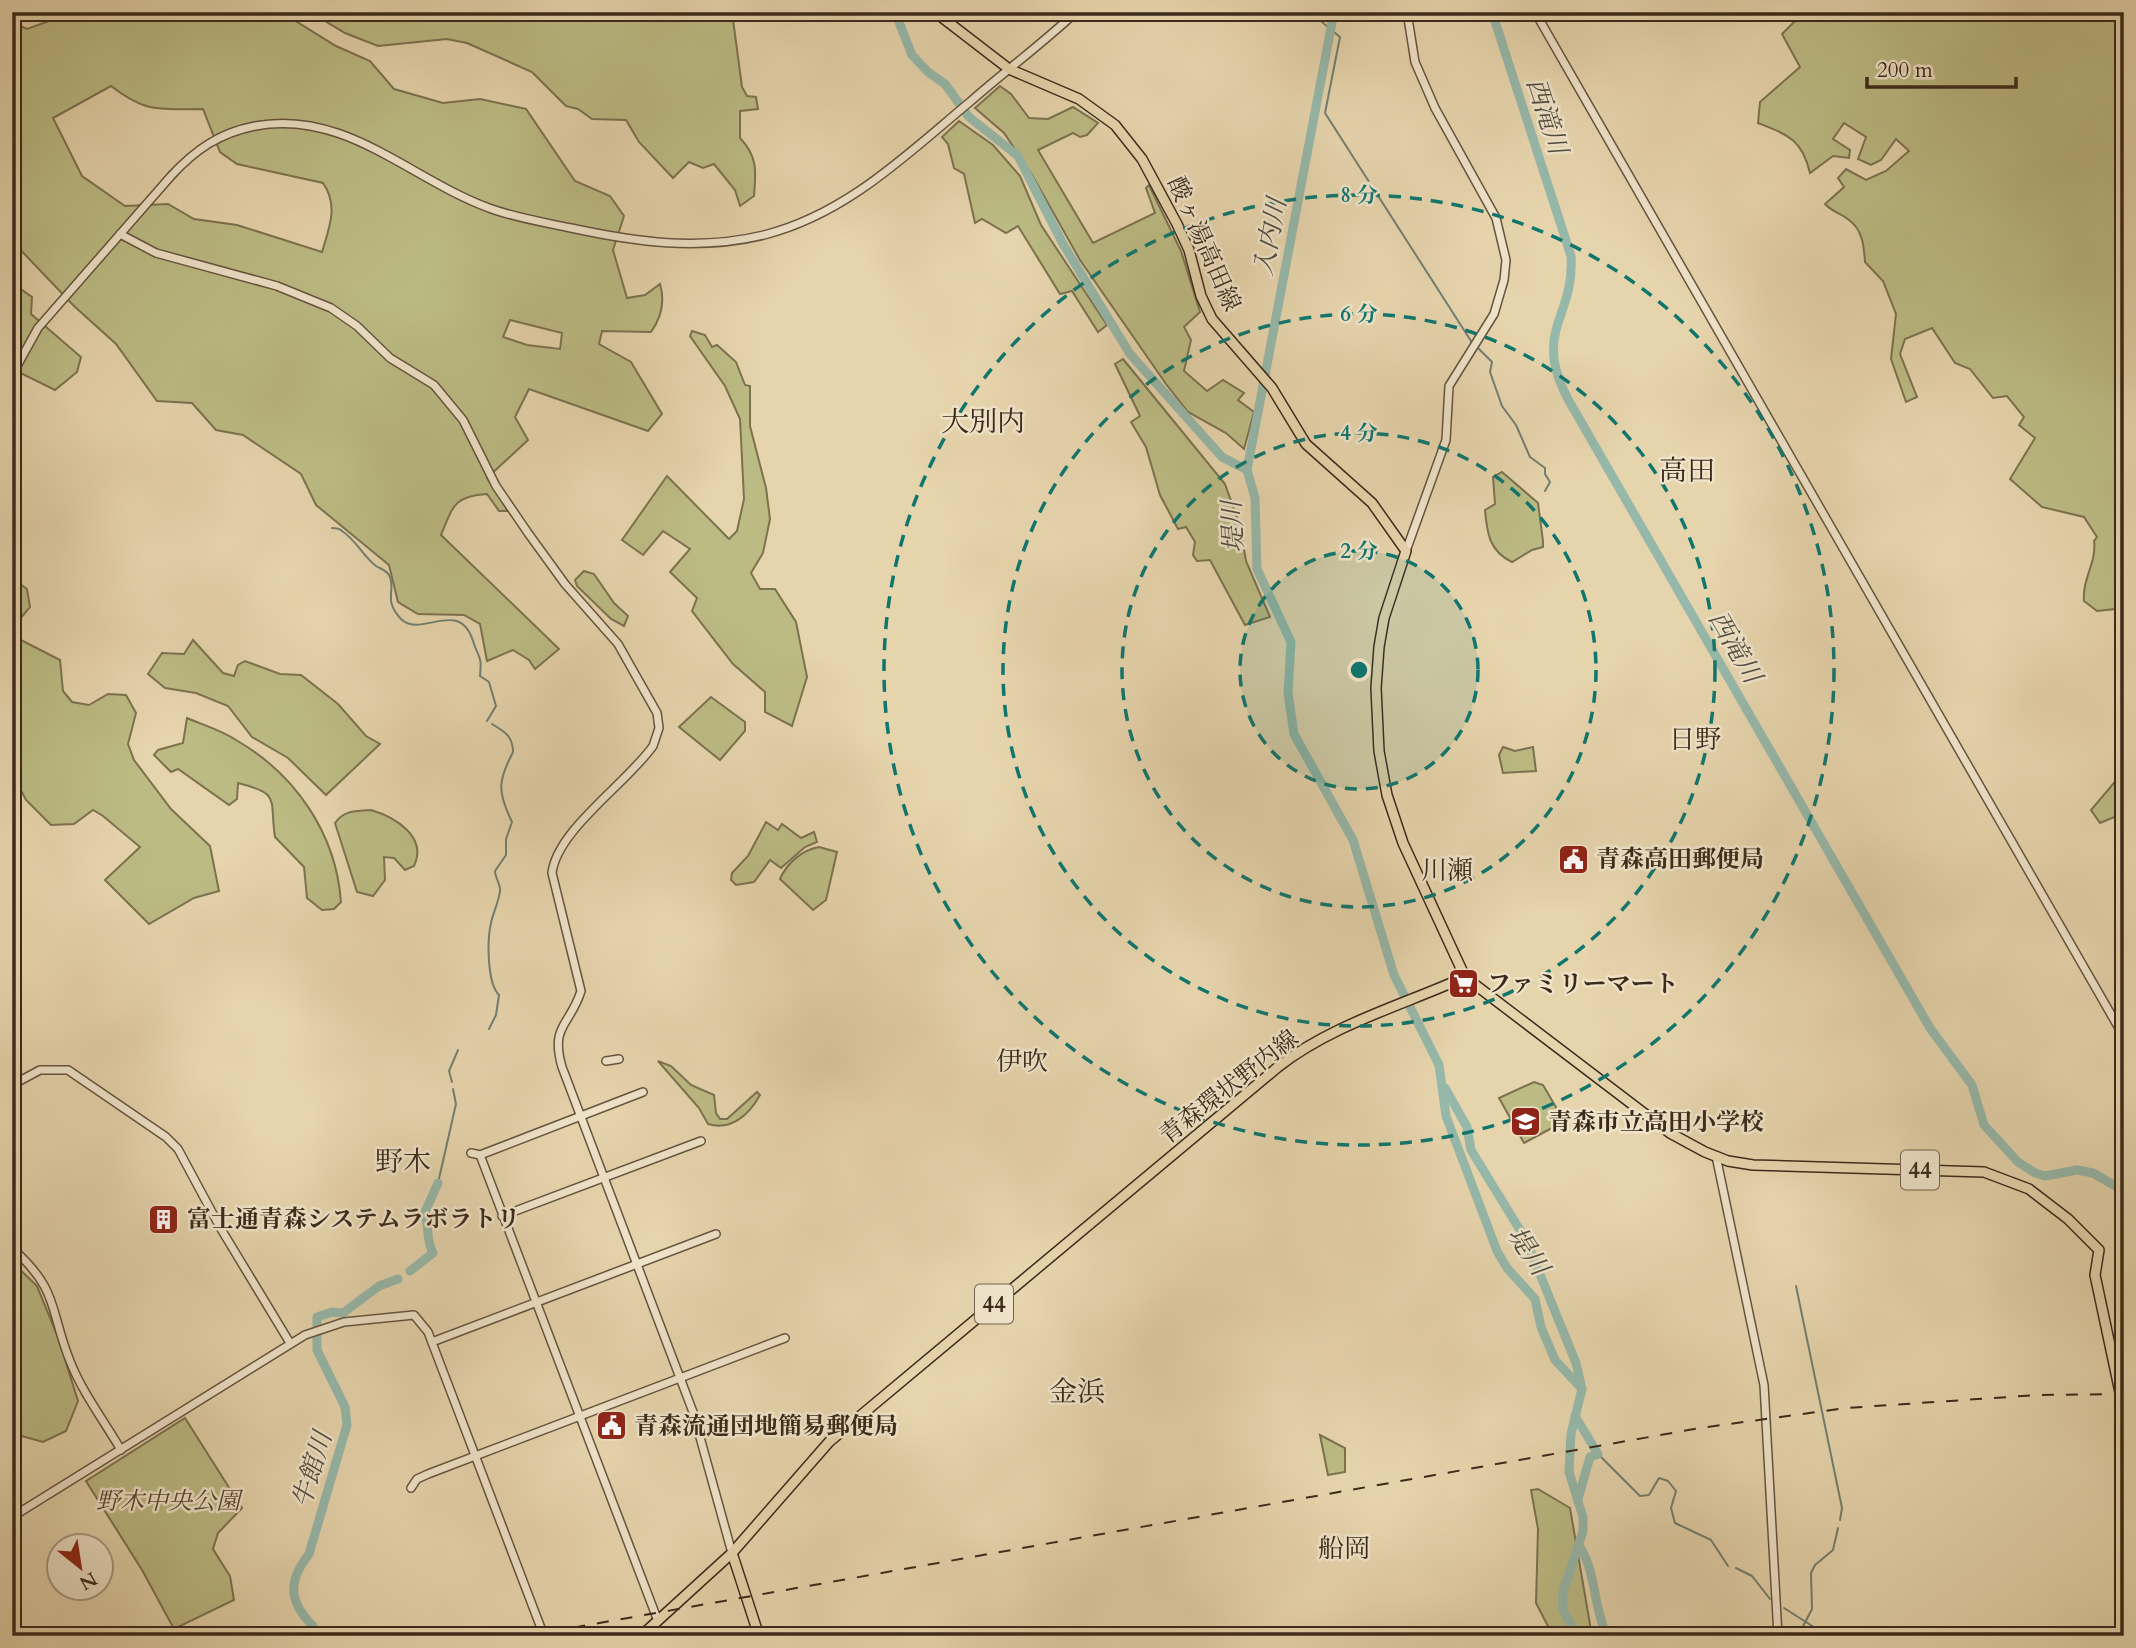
<svg xmlns="http://www.w3.org/2000/svg" width="2136" height="1648" font-family="Cardo,'Noto Serif JP',serif">
  <style>
    .green { fill: #bcbb84; stroke: #7c7250; stroke-width: 2; fill-rule: evenodd }
    .lines { fill: none; stroke-linecap: round; stroke-linejoin: round }
    .stream { stroke: #727f71; stroke-width: 2 }
    .river { stroke: #96b8aa; stroke-width: 9 }
    .minor-casing { stroke: #66543f; stroke-width: 10 }
    .major-casing { stroke: #3b2a1b; stroke-width: 12 }
    .minor { stroke: #efe3c9; stroke-width: 7 }
    .major { stroke: #e6d4ac; stroke-width: 9 }
    .rail { stroke: #3b2a1b; stroke-width: 2; stroke-dasharray: 12 12; stroke-linecap: butt }
    .ring { fill: none; stroke: #0f766e; stroke-width: 3.5; stroke-dasharray: 12 9 }
    .labels { text-anchor: middle; dominant-baseline: central; stroke-width: 5; stroke-linejoin: round; paint-order: stroke }
    .shield { fill: #efe3c9; stroke: #71624f; stroke-width: 2 }
    .shield-label { font-size: 23px; font-weight: bold; fill: #3b2a1b }
    .street-label { font-size: 24px; fill: #3b2a1b; stroke: #efe3c9 }
    .poi-label { font-size: 24px; font-weight: bold; fill: #3b2a1b; stroke: #efe3c9; text-anchor: start }
    .park-label { font-size: 24px; font-style: italic; fill: #554730; stroke: #efe3c9 }
    .water-label { font-size: 26px; font-style: italic; fill: #524e3f; stroke: #efe3c9 }
    .neighbourhood-label { font-size: 26px; fill: #3b2a1b; stroke: #efe3c9 }
    .quarter-label { font-size: 28px; fill: #3b2a1b; stroke: #efe3c9 }
    .centre { fill: #0f766e; stroke: #efe3c9; stroke-width: 3.5 }
    .ring-label { font-size: 21px; text-anchor: middle; font-weight: bold; fill: #0f766e; stroke: #efe3c9; stroke-width: 5; stroke-linejoin: round; paint-order: stroke }
  </style>
  <rect width="100%" height="100%" fill="#e6d4ac"/>
  <filter id="stains"><feTurbulence type="fractalNoise" baseFrequency=".00286" numOctaves="4"/><feColorMatrix values="0 0 0 0 .2 0 0 0 0 .09 0 0 0 0 .02 0 0 0 .5 -.17"/></filter>
  <radialGradient id="worn" r=".72"><stop offset=".6" stop-color="#630" stop-opacity="0"/><stop offset="1" stop-color="#630" stop-opacity=".3"/></radialGradient>
  <g class="green">
    <path d="M74 12H281L336 46 370 61 394 89 443 103 480 99 526 109 575 181 610 196 624 216 613 250 627 298 645 295 660 284C665 301 661 318 651 332L602 331 599 344 631 362 662 414 648 431 529 389 515 417 528 440 487 478 508 511H499L487 494C454 496 453 506 441 535L559 649 535 669 529 660 513 650 487 661 480 624 464 615 418 614 398 602 389 565 316 505 301 474 243 435 216 430 192 403 157 401 116 344 74 306 12 241V22L27 29ZM111 86C147 114 160 109 203 109L220 152 237 164 323 183C339 206 329 228 322 252L237 225 194 219 168 204 125 206 82 176 53 118ZM510 320 562 333 560 349 527 345 503 337Z"/>
    <path d="M310 12H732L742 87 747 96 756 97 758 109 740 111V138C758 157 756 171 754 196L740 206 735 190 714 164 703 168 689 162 673 178 639 142 626 120 592 119 578 109 566 106 532 72 467 43 447 39 378 46 345 33Z"/>
    <path d="M1814 12H2124V608L2097 611 2084 601C2082 579 2097 562 2094 541L2097 537 2084 517 2042 507 2010 479 2035 438 2019 425 2024 417 2007 396 1993 398 1970 369 1955 363 1932 328 1905 339 1900 354 1917 397 1906 402 1891 359 1896 314 1883 281 1865 262C1864 247 1863 230 1849 220 1841 213 1832 212 1825 204L1844 187 1838 178 1846 169 1866 180 1886 171 1909 151 1896 139 1881 160 1871 165 1858 159 1866 137 1844 123 1833 139 1850 150 1849 158 1833 156 1810 173C1802 139 1788 135 1758 123L1760 102 1800 67 1782 34 1794 22Z"/>
    <path d="M1000 86 1011 94 1029 118 1048 119 1073 107 1098 123 1087 135 1080 137 1073 133 1038 150 1093 243 1155 213 1146 188 1149 185 1181 251 1200 312 1184 327 1191 340 1184 371 1207 391 1223 380 1244 393 1238 400 1254 412 1244 449 1226 433 1188 412 1166 384 1080 260 1031 173 1004 133 975 108Z"/>
    <path d="M959 121 993 145 1020 176 1041 225 1107 325 1098 332 1072 291 1060 294 1018 226 1006 233 982 219 975 223 964 174 954 168 948 144 942 137Z"/>
    <path d="M12 283 32 297 31 314 81 357 77 372 55 390 12 369Z"/>
    <path d="M692 331 705 335 712 347 717 345 736 362 745 385 750 386V426L766 488 770 519 763 553 751 573 760 589H775L796 622 807 677 792 726 765 712V692L733 664 692 611 697 598 670 572 690 549 663 531 643 555 622 540 667 476 729 539 737 531 744 499 740 419 725 386 690 336Z"/>
    <path d="M1123 359 1225 484 1240 526 1246 561 1270 617 1245 625 1210 560 1197 561 1193 555 1195 542 1186 527 1178 529 1160 495 1146 447 1131 422 1140 416 1115 364Z"/>
    <path d="M1502 472 1538 503 1543 541V547L1532 550 1512 562C1489 551 1487 533 1485 510L1495 504 1493 477Z"/>
    <path d="M584 571 594 574 614 603 628 616 624 626 611 619 577 586 575 580Z"/>
    <path d="M12 578 27 589 30 607 14 626 17 638 60 660 63 691 72 702 89 705 108 694 126 695 136 713 128 744 134 760 171 809 210 846 219 891 194 898 149 924 105 880 140 847 103 816 93 810 74 824 51 825 26 800 12 773Z"/>
    <path d="M193 640 223 673 234 676 238 665 245 661 280 674 301 675 338 704 366 736 380 744 326 795 288 758 252 737 228 706 196 693 165 688 148 674 162 653 184 654Z"/>
    <path d="M711 697 745 722V731L720 760 679 727Z"/>
    <path d="M187 718C203 725 221 730 236 740 295 774 336 833 341 902L334 909 322 910 307 898 304 867 275 837C269 799 282 794 238 783L237 799 229 805 178 769 171 772 154 755 158 750 183 743Z"/>
    <path d="M1503 747 1515 751 1533 747 1536 771 1503 773 1499 755Z"/>
    <path d="M2124 771V813L2100 823 2091 810Z"/>
    <path d="M371 810C395 817 428 837 414 866L405 870 394 858 384 857 385 880 373 896 357 892 335 823C344 810 356 811 371 810Z"/>
    <path d="M766 822 778 830 782 824 801 838 814 832 817 842 805 847 781 868 770 860 754 882 736 885 731 880 732 873 748 856Z"/>
    <path d="M819 847 837 852 826 900 813 910 780 879C787 863 802 850 819 847Z"/>
    <path d="M658 1061 671 1066 691 1085 714 1095 716 1113 720 1119H727L757 1092 760 1095C749 1115 731 1131 708 1124L699 1108Z"/>
    <path d="M1534 1082 1543 1085 1560 1114 1552 1128 1524 1143 1499 1098Z"/>
    <path d="M12 1262 37 1286 58 1337 78 1401 66 1431 43 1442 18 1435 12 1430Z"/>
    <path d="M185 1418 242 1508 218 1533 213 1549 230 1576 234 1600 174 1629 142 1570 86 1481Z"/>
    <path d="M1320 1435 1345 1448V1472L1328 1475Z"/>
    <path d="M1538 1489 1570 1508 1592 1636H1553L1536 1603 1538 1529 1531 1490Z"/>
  </g>
  <g class="lines">
    <g class="stream">
      <path d="M1320 12 1322 22 1340 37 1325 113 1471 341"/>
      <path d="M1477 347 1492 362 1490 372 1502 406 1516 425 1530 457 1545 468V474L1550 482 1545 491"/>
      <path d="M332 528C336 528 340 529 342 531 356 540 363 556 376 566 381 569 386 570 389 575 397 590 382 599 401 619 421 639 459 597 473 641 479 660 482 654 480 676L489 682 496 706 487 721"/>
      <path d="M489 1029 496 1015 499 995C487 983 487 940 491 923 493 913 499 901 500 891 501 885 495 878 495 871L506 855V839L512 822C497 791 498 781 513 752 513 735 503 731 492 724"/>
      <path d="M452 1082 449 1071 458 1050"/>
      <path d="M438 1183 456 1104 453 1089"/>
      <path d="M1796 1286 1842 1508 1840 1520"/>
      <path d="M1598 1454 1640 1496 1649 1495 1659 1478 1668 1481 1676 1491 1671 1508 1675 1523 1711 1540 1728 1566"/>
      <path d="M1736 1568 1752 1576 1770 1599"/>
      <path d="M1784 1608 1820 1631 1836 1636"/>
      <path d="M1798 1636 1812 1609 1811 1573 1815 1565 1833 1550 1838 1528"/>
    </g>
    <g class="river">
      <path d="M895 12 912 55 928 72 945 84 969 117 1018 156 1063 244 1130 354 1222 457 1247 470 1255 498 1257 569 1291 642 1288 693 1294 734 1353 840 1394 975 1439 1065 1446 1116 1497 1251 1507 1268 1535 1299 1541 1327 1555 1360 1582 1389"/>
      <path d="M1492 12 1571 256C1575 319 1531 330 1569 401L1930 1028 1972 1085 1984 1125 2018 1162 2035 1173 2045 1176 2077 1170 2093 1173 2124 1191"/>
      <path d="M1247 470 1334 12"/>
      <path d="M1445 1088 1467 1127 1471 1150 1526 1240 1576 1363 1582 1389 1571 1434 1569 1472 1583 1517V1531L1563 1592V1610L1577 1636"/>
      <path d="M410 1271 433 1253C426 1241 429 1226 425 1212L438 1183"/>
      <path d="M1575 1416 1598 1454 1590 1457 1578 1499"/>
      <path d="M1580 1547C1597 1575 1593 1607 1607 1636"/>
      <path d="M312 1636 313 1626C289 1602 287 1582 309 1554L347 1425 345 1407 317 1350V1317L332 1312 343 1313 379 1286 398 1279"/>
    </g>
    <defs>
      <g id="minor">
        <path d="M1535 12 2124 1037"/>
        <path d="M120 234 156 253 277 286 331 308 357 326 390 358 434 385 463 420 496 486 528 533 565 584 618 644 657 713 659 728 653 746C627 783 557 830 552 873L581 991C570 1026 550 1025 562 1067L693 1412 732 1553"/>
        <path d="M12 375 38 328 171 176C195 150 219 133 255 126 345 109 410 179 489 208 516 218 543 222 571 228 636 242 698 251 764 235 847 214 907 154 971 101 1005 71 1042 44 1076 12"/>
        <path d="M1406 551 1446 440 1449 386 1494 314 1504 280 1506 260 1496 218 1435 108 1415 62 1407 12"/>
        <path d="M606 1061 619 1059"/>
        <path d="M12 1085 40 1070H68L166 1137 178 1149 221 1229 290 1343"/>
        <path d="M471 1153 480 1155 658 1621"/>
        <path d="M480 1155 643 1092"/>
        <path d="M1716 1156 1764 1385 1778 1636"/>
        <path d="M502 1216 701 1141"/>
        <path d="M12 1248C60 1291 49 1309 70 1361 82 1392 104 1421 121 1450"/>
        <path d="M432 1342 716 1234"/>
        <path d="M411 1488 417 1479 428 1474 785 1338"/>
        <path d="M12 1517 305 1335 344 1322 414 1315 428 1332 544 1636"/>
      </g>
      <g id="major">
        <path d="M935 12 1009 69 1079 99 1115 125 1142 159 1177 224 1189 250 1201 296 1212 319 1272 388 1306 444 1372 503 1406 551 1384 618 1379 647 1376 688 1379 751 1387 795 1403 843 1465 977 1670 1133 1705 1152 1728 1161 1753 1165 1984 1172 2029 1189 2068 1219 2099 1250 2095 1275 2124 1411"/>
        <path d="M732 1553 759 1636"/>
        <path d="M641 1636 732 1553 829 1442 1278 1067C1331 1025 1403 1005 1465 977"/>
      </g>
    </defs>
    <use href="#minor" class="minor-casing"/>
    <use href="#major" class="major-casing"/>
    <use href="#minor" class="minor"/>
    <use href="#major" class="major"/>
    <path class="rail" d="M526 1636 1700 1428 1846 1408 2038 1395 2124 1394"/>
  </g>
  <circle cx="1359" cy="670" r="119" fill="#0f766e" fill-opacity=".12"/>
  <g class="ring">
    <circle cx="1359" cy="670" r="119"/>
    <circle cx="1359" cy="670" r="237"/>
    <circle cx="1359" cy="670" r="356"/>
    <circle cx="1359" cy="670" r="475"/>
  </g>
  <defs>
    <symbol id="civic-square" viewBox="-11 -11 22 22"><rect x="-9" y="-9" width="18" height="18" rx="4" fill="#8f2418" stroke="#efe3c9"/><path d="M-.6-6.5H3V-4.5H.6V-3L4-1V1h2V6H-6V1h2V-1L-.6-3ZM-1.2 2.5V6h2.4V2.5Z" fill="#fff"/></symbol>
    <symbol id="supermarket-square" viewBox="-11 -11 22 22"><rect x="-9" y="-9" width="18" height="18" rx="4" fill="#8f2418" stroke="#efe3c9"/><path d="M-6-5.5h2.5l.6 2H6L4.5 2H-2.5L-4.4-4H-6ZM-1.5 3.2a1.3 1.3 0 1 0 .1 0ZM3 3.2a1.3 1.3 0 1 0 .1 0Z" fill="#fff"/></symbol>
    <symbol id="school-square" viewBox="-11 -11 22 22"><rect x="-9" y="-9" width="18" height="18" rx="4" fill="#8f2418" stroke="#efe3c9"/><path d="M0-5L7-2L0 1L-7-2ZM-4 1L0 2.5L4 1V4Q0 6-4 4Z" fill="#fff"/></symbol>
    <symbol id="building-square" viewBox="-11 -11 22 22"><rect x="-9" y="-9" width="18" height="18" rx="4" fill="#8f2418" stroke="#efe3c9"/><path d="M-4-6H4V6H1V3H-1V6H-4ZM-2.5-4.3h1.7v1.8h-1.7ZM.8-4.3h1.7v1.8H.8ZM-2.5-1h1.7V.8h-1.7ZM.8-1h1.7V.8H.8Z" fill="#fff"/></symbol>
  </defs>
  <g fill-rule="evenodd">
    <use href="#civic-square" x="1556" y="842" width="35" height="35"/>
    <use href="#supermarket-square" x="1446" y="966" width="35" height="35"/>
    <use href="#school-square" x="1508" y="1104" width="35" height="35"/>
    <use href="#building-square" x="146" y="1202" width="35" height="35"/>
    <use href="#civic-square" x="594" y="1408" width="35" height="35"/>
  </g>
  <g class="labels">
    <g class="shield">
      <rect x="1901" y="1150.5" width="38" height="39" rx="5"/>
      <rect x="975" y="1284.5" width="38" height="39" rx="5"/>
    </g>
    <g class="shield-label">
      <text x="1920" y="1170">44</text>
      <text x="994" y="1304">44</text>
    </g>
    <g class="street-label">
      <text transform="translate(1204 244) rotate(66)">酸ヶ湯高田線</text>
      <text transform="translate(1229 1087) rotate(-38)">青森環状野内線</text>
    </g>
    <g class="poi-label">
      <text x="1596" y="859">青森高田郵便局</text>
      <text x="1487" y="984">ファミリーマート</text>
      <text x="1548" y="1122">青森市立高田小学校</text>
      <text x="187" y="1219">富士通青森システムラボラトリ</text>
      <text x="634" y="1426">青森流通団地簡易郵便局</text>
    </g>
    <g class="park-label">
      <text x="168" y="1501">野木中央公園</text>
    </g>
    <g class="water-label">
      <text transform="translate(1547 116) rotate(72)">西滝川</text>
      <text transform="translate(1270 237) rotate(-79)">入内川</text>
      <text transform="translate(1233 527) rotate(-93)">堤川</text>
      <text transform="translate(1735 647) rotate(60)">西滝川</text>
      <text transform="translate(1528 1251) rotate(56)">堤川</text>
      <text transform="translate(312 1470) rotate(-73)">牛館川</text>
    </g>
    <g class="neighbourhood-label">
      <text x="1695" y="739">日野</text>
      <text x="1447" y="870">川瀬</text>
      <text x="1022" y="1061">伊吹</text>
      <text x="1344" y="1548">船岡</text>
    </g>
    <g class="quarter-label">
      <text x="983" y="422">大別内</text>
      <text x="1687" y="471">高田</text>
      <text x="403" y="1162">野木</text>
      <text x="1077" y="1392">金浜</text>
    </g>
  </g>
  <circle cx="1359" cy="670" r="10" class="centre"/>
  <g class="ring-label">
    <text x="1359" y="202">8 分</text>
    <text x="1359" y="321">6 分</text>
    <text x="1359" y="440">4 分</text>
    <text x="1359" y="558">2 分</text>
  </g>
  <rect width="2136" height="1648" fill="none" stroke="#e6d4ac" stroke-width="42"/>
  <rect x="14" y="14" width="2108" height="1620" fill="none" stroke="#3b2a1b" stroke-width="3.5"/>
  <rect x="21" y="21" width="2094" height="1606" fill="none" stroke="#3b2a1b" stroke-width="2"/>
  <g transform="translate(80 1567) rotate(150)"><circle r="33" fill="#efe3c9" stroke="#a79983" stroke-width="2"/>
  <path d="M0-5L12 26L0 18L-12 26Z" fill="#8f2418"/>
  <text y="-10" font-size="19" font-weight="bold" text-anchor="middle" fill="#3b2a1b">N</text>
  </g>
  <path d="M1867 77v10h149v-10" fill="none" stroke="#3b2a1b" stroke-width="3.5"/>
  <text x="1877" y="77" font-size="21" fill="#3b2a1b" stroke="#efe3c9" stroke-width="5" paint-order="stroke">200 m</text>
  <rect width="100%" height="100%" filter="url(#stains)"/>
  <rect width="100%" height="100%" fill="url(#worn)"/>
</svg>
